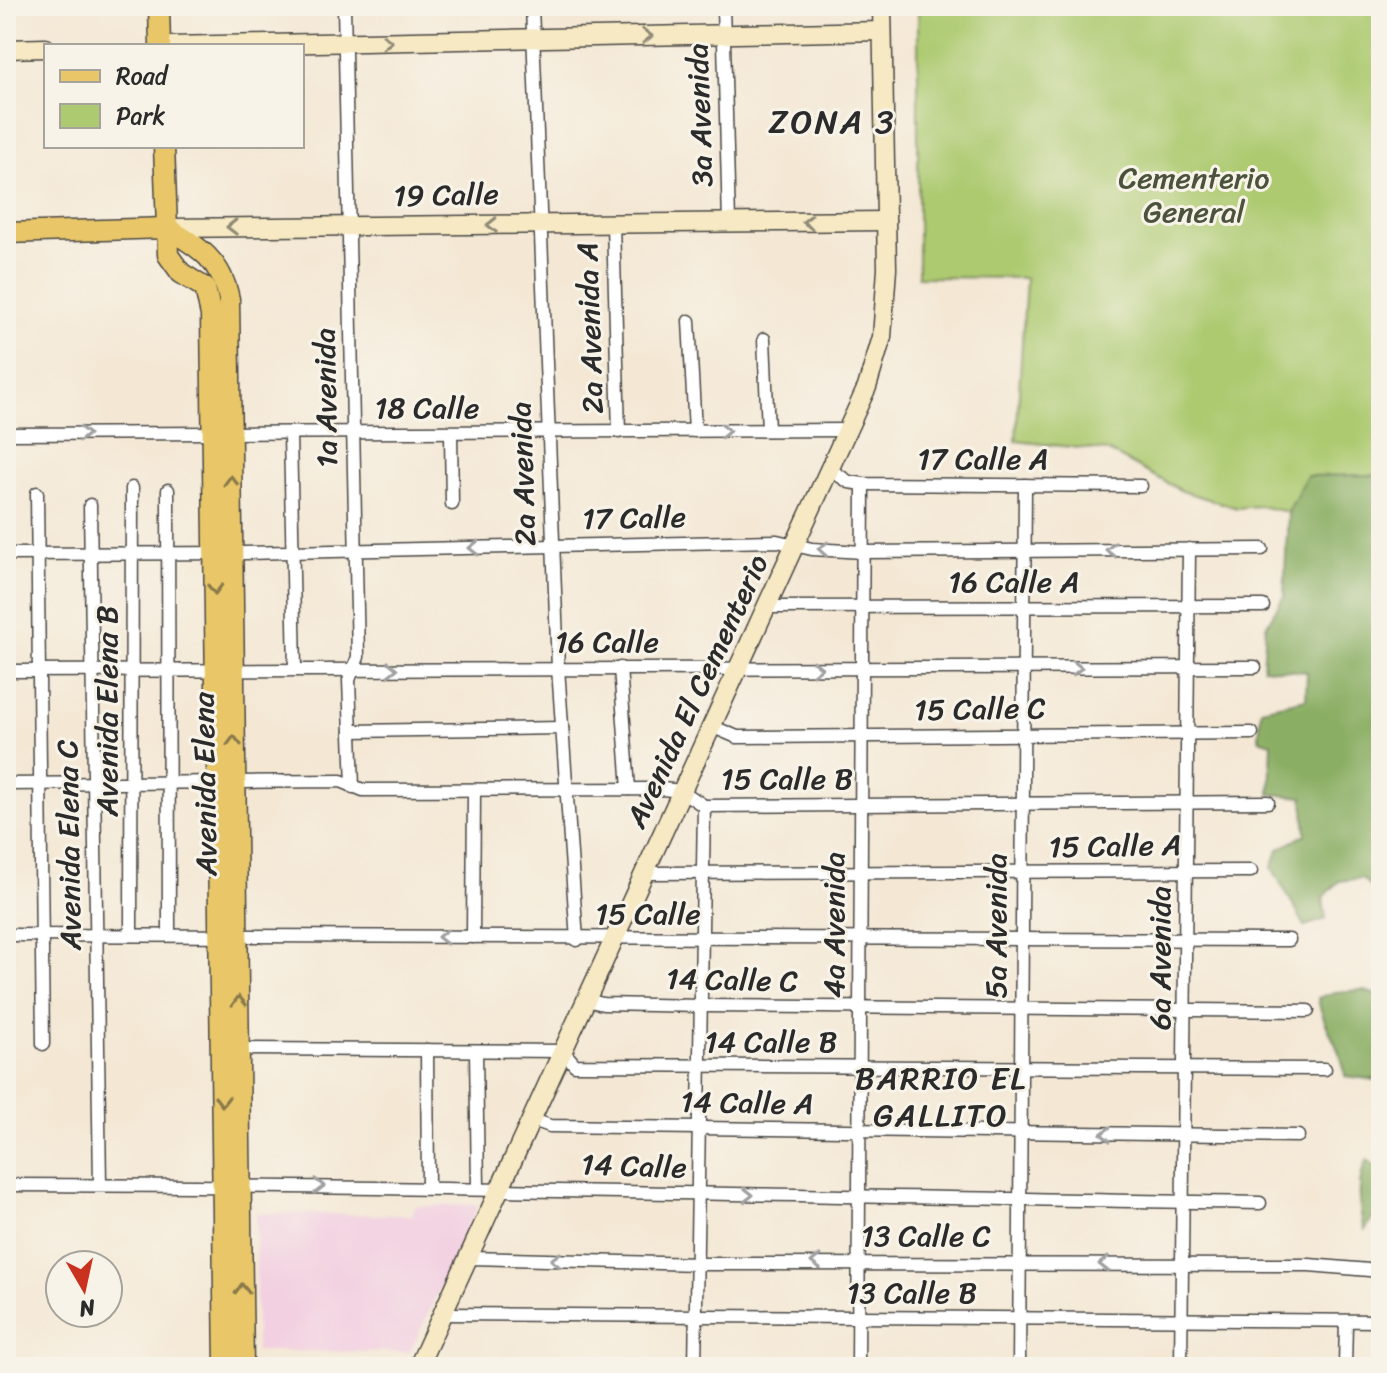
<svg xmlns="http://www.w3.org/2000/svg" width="1387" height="1373" font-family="Sriracha,sans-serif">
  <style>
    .built { fill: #f2cfe1 }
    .green { fill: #adca71; stroke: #6c7a4e; stroke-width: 2 }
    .forest { fill: #8aae63; stroke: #5a6c47; stroke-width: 2 }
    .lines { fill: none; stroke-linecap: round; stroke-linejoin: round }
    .street-casing { stroke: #494744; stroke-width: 15 }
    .secondary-casing { stroke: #494744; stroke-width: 21 }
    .primary-casing { stroke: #494744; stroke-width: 23 }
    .street { stroke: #fff; stroke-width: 12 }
    .secondary { stroke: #f6e9c3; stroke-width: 18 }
    .primary { stroke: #e9c769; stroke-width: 20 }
    .oneway { stroke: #908a77 }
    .oneway2 { stroke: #a0a0a0 }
    .oneway3 { stroke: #8a794a }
    .labels { text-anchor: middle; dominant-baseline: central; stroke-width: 6; stroke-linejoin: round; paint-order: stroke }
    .street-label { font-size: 30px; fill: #2b2b2b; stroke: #f7f3e8 }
    .park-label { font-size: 30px; fill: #4c533c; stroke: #f7f3e8 }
    .neighbourhood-label { font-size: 32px; letter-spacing: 2px; fill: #2b2b2b; stroke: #f7f3e8 }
    .quarter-label { font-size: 34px; letter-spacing: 2px; fill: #2b2b2b; stroke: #f7f3e8 }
  </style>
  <rect width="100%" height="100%" fill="#f7f3e8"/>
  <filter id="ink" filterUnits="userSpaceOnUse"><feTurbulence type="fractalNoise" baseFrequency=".0125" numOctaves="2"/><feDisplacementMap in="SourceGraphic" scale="16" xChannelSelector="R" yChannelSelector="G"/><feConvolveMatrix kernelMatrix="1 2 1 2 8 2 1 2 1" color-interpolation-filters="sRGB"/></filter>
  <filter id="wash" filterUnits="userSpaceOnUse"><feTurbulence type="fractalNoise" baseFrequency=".006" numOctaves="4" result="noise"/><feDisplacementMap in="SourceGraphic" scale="32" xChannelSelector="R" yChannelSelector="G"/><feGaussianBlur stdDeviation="1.8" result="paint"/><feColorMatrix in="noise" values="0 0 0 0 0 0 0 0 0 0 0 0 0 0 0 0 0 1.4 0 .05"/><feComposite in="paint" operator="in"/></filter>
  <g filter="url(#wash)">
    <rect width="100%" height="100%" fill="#f4e8d5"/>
    <path class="built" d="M476 1205 478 1207 410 1352 256 1351V1213L412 1215 415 1206Z"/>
    <path class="green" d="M918 6H1381V475L1308 476 1288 512 1259 506 1237 508 1182 491 1108 451 1016 441 1026 278 918 277Z"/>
    <g class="forest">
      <path d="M1381 475V898L1362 878 1339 881 1323 898 1326 919 1305 926 1272 868 1278 850 1306 834 1303 797 1270 794 1272 743 1259 739 1261 709 1306 699 1307 672 1263 668 1266 626 1284 596 1288 512 1307 476Z"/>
      <path d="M1363 990 1381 997V1083L1377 1080 1345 1076C1343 1049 1322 1026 1318 998L1335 992Z"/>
      <path d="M1367 1160 1381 1171V1206L1365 1230C1358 1212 1357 1177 1367 1160Z"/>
    </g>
  </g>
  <g filter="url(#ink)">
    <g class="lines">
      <defs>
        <g id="street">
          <path d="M344 6 358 657 349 680 353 787"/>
          <path d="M532 6 558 668 577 940"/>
          <path d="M723 6 729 223"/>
          <path d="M613 224 619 432"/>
          <path d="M689 321 695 431"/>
          <path d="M764 339 768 430"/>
          <path d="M6 434 848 430"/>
          <path d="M290 434 295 669"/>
          <path d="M451 434 452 504"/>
          <path d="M829 469 849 482 863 484 1141 486"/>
          <path d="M168 490 169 934"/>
          <path d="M37 493 43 1044"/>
          <path d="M90 505 100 1185"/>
          <path d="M6 554 245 553 777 541 812 549 863 552 1262 549"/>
          <path d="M766 607 1263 606"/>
          <path d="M620 668 629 789"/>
          <path d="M6 671 1255 667"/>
          <path d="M711 726 737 737 1252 733"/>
          <path d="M351 731 562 728"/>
          <path d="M6 784 341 781 363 790 662 789 682 791 704 806 1268 802"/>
          <path d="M645 873 1251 871"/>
          <path d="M131 934 132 488"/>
          <path d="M6 935 1289 940"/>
          <path d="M473 937 474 792"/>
          <path d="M586 1000 603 1004 701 1006 1308 1011"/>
          <path d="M233 1049 563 1051 575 1065 1325 1069"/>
          <path d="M427 1050 428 1187"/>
          <path d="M476 1051 478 1188"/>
          <path d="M533 1120 550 1126 1298 1136"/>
          <path d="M6 1185C424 1186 842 1197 1260 1203"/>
          <path d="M470 1258 698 1264 1309 1265 1381 1271"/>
          <path d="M443 1314 1381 1321"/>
          <path d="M695 1367 704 806"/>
          <path d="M858 1367 863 484"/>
          <path d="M1019 1367 1025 485"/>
          <path d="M1181 1367 1189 549"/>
          <path d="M1345 1367 1346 1322"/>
        </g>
        <g id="secondary">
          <path d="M169 46 882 31"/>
          <path d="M6 49 46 48"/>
          <path d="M167 228 886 221"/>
          <path d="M418 1367 867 387 882 337 887 269 882 6"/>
        </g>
        <g id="primary">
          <path d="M159 6 160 46"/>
          <path d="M164 146 168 255 181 273 205 288 211 315 225 1367"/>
          <path d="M167 228C199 247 221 260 229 299L243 1367"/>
          <path d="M6 233 167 228"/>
        </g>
      </defs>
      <use href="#street" class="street-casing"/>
      <use href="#secondary" class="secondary-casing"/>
      <use href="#primary" class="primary-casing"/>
      <use href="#street" class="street"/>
      <use href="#secondary" class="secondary"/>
      <use href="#primary" class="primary"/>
    </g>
    <defs><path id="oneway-chevron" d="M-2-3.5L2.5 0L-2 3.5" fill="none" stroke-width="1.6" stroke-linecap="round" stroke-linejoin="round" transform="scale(2)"/></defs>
    <g class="oneway">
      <use href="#oneway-chevron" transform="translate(647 36) rotate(-1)"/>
      <use href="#oneway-chevron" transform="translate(387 42) rotate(-1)"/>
      <use href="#oneway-chevron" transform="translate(808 222) rotate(179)"/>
      <use href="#oneway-chevron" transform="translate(492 225) rotate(179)"/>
      <use href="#oneway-chevron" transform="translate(232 227) rotate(179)"/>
    </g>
    <g class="oneway2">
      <use href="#oneway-chevron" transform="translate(725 431) rotate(-1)"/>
      <use href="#oneway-chevron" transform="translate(84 434)"/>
      <use href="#oneway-chevron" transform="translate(474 548) rotate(179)"/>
      <use href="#oneway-chevron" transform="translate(823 549) rotate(-176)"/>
      <use href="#oneway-chevron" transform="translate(1111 550) rotate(180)"/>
      <use href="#oneway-chevron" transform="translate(817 668) rotate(1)"/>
      <use href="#oneway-chevron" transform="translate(1077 668)"/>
      <use href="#oneway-chevron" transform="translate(392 669)"/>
      <use href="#oneway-chevron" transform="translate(443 937) rotate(-179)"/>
      <use href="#oneway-chevron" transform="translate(1106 1134) rotate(-179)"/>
      <use href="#oneway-chevron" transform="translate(319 1186) rotate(1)"/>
      <use href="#oneway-chevron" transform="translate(748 1195) rotate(1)"/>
      <use href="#oneway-chevron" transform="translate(556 1260) rotate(-179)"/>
      <use href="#oneway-chevron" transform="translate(816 1262) rotate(179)"/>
      <use href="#oneway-chevron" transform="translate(1104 1264) rotate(-179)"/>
    </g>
    <g class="oneway3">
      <use href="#oneway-chevron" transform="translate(231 481) rotate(-91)"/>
      <use href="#oneway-chevron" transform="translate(215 589) rotate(89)"/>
      <use href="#oneway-chevron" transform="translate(234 741) rotate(-91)"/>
      <use href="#oneway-chevron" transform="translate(239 1001) rotate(-91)"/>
      <use href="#oneway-chevron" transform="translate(222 1101) rotate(90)"/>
      <use href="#oneway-chevron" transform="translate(242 1289) rotate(-91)"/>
    </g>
  </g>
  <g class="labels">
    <g class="street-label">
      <text transform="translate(700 115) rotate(-92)">3a Avenida</text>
      <text transform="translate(446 195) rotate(-1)">19 Calle</text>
      <text transform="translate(590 328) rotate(-92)">2a Avenida A</text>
      <text transform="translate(326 398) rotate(-91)">1a Avenida</text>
      <text x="427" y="408">18 Calle</text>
      <text x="983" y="459">17 Calle A</text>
      <text transform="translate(523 474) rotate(-92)">2a Avenida</text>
      <text transform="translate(634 518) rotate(-1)">17 Calle</text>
      <text x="1014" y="582">16 Calle A</text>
      <text x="607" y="642">16 Calle</text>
      <text transform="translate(697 691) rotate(-65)">Avenida El Cementerio</text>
      <text transform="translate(980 709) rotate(-1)">15 Calle C</text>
      <text transform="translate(107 711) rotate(-90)">Avenida Elena B</text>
      <text x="787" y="779">15 Calle B</text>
      <text transform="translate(205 784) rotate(-91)">Avenida Elena</text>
      <text transform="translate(69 845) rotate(-91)">Avenida Elena C</text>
      <text transform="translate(1115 846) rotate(-1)">15 Calle A</text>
      <text x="648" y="914">15 Calle</text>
      <text transform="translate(834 925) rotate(-90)">4a Avenida</text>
      <text transform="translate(996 926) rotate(-90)">5a Avenida</text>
      <text transform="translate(1160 958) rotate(-90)">6a Avenida</text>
      <text transform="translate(732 980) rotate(1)">14 Calle C</text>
      <text x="771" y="1042">14 Calle B</text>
      <text transform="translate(747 1103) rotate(1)">14 Calle A</text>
      <text transform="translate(634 1166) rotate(2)">14 Calle</text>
      <text x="926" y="1236">13 Calle C</text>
      <text x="912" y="1293">13 Calle B</text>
    </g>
    <g class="park-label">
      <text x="1194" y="178">Cementerio<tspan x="1194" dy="34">General</tspan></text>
    </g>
    <g class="neighbourhood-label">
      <text x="941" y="1078">BARRIO EL<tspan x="941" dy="37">GALLITO</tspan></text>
    </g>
    <g class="quarter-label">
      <text x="832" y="122">ZONA 3</text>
    </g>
  </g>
  <rect width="1387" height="1373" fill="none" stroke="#f7f3e8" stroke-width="32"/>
  <rect x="44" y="44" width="260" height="104" fill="#f7f3e8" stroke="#a5a39c" stroke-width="2"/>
  <rect x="60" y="70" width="40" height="12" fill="#e9c769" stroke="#a5a39c" stroke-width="2"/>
  <text x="116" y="84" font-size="24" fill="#2b2b2b">Road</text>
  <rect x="60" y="104" width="40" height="24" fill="#adca71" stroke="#a5a39c" stroke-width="2"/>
  <text x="116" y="124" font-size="24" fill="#2b2b2b">Park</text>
  <g transform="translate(84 1289) rotate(171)"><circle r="38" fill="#f7f3e8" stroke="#a5a39c" stroke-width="2"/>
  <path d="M0-6L14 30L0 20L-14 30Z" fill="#c8321e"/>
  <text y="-12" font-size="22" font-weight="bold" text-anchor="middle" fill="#2b2b2b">N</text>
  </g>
</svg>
